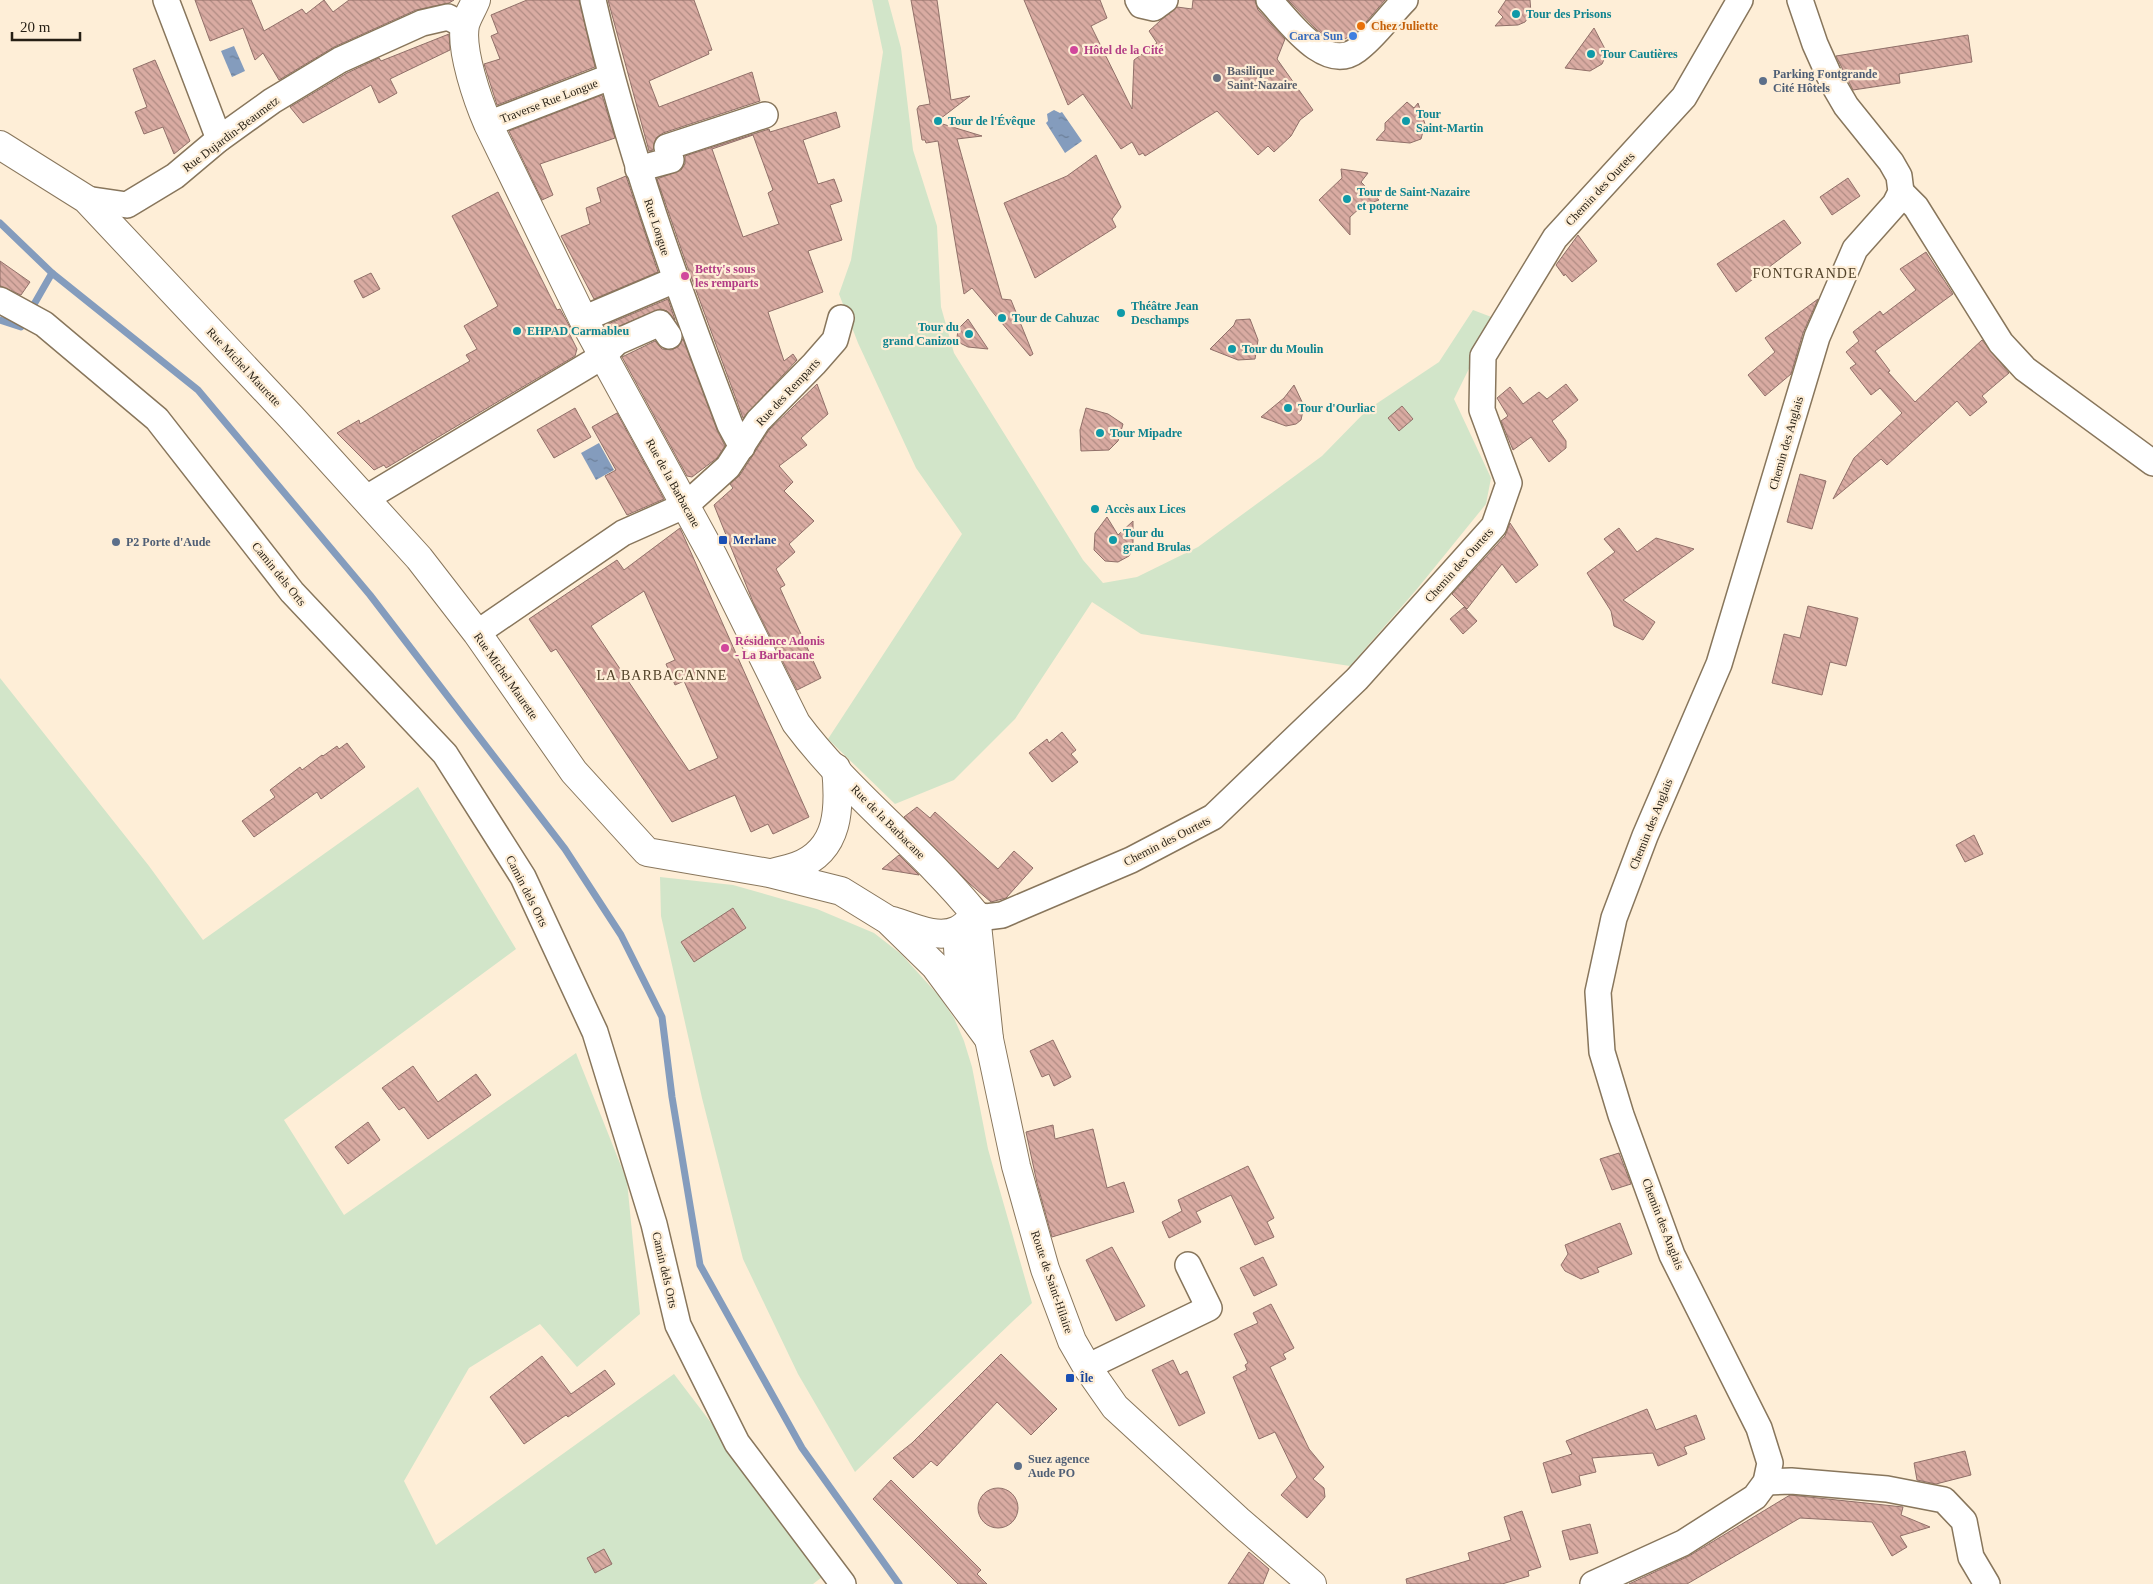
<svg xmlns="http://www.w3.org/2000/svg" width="2153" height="1584" font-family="Georgia,serif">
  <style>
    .grass { fill: #d2e5c9 }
    .water { fill: url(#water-ripples) }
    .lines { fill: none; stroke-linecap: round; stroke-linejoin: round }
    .stream { stroke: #849cbd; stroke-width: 7 }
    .building { fill: url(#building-back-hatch); stroke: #917069; fill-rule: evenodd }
    .street-casing { stroke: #88765c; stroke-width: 28 }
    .secondary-casing { stroke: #88765c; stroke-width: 30 }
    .street { stroke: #fff; stroke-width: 25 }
    .secondary { stroke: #fff; stroke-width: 28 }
    .culture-dot { fill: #0f9aa8; stroke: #feeed7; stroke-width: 2 }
    .food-dot { fill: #e8710a; stroke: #feeed7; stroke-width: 2 }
    .shop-dot { fill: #3f7fe0; stroke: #feeed7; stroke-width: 2 }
    .hotel-dot { fill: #d1479c; stroke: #feeed7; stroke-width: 2 }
    .worship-dot { fill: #6b7280; stroke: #feeed7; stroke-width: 2 }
    .service-dot { fill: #5c6f8a; stroke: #feeed7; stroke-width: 2 }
    .transit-dot { fill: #1a4fb4; stroke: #feeed7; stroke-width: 2 }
    .labels { text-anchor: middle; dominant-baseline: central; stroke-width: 4.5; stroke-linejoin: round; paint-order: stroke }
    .culture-label { font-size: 12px; font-weight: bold; fill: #0d838f; stroke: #feeed7; text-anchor: start }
    .food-label { font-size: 12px; font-weight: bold; fill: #c56008; stroke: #feeed7; text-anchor: start }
    .shop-label { font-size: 12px; font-weight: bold; fill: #366cbe; stroke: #feeed7; text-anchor: end }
    .hotel-label { font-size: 12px; font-weight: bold; fill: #b23c85; stroke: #feeed7; text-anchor: start }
    .worship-label { font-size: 12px; font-weight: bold; fill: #5b616d; stroke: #feeed7; text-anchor: start }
    .service-label { font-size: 12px; font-weight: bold; fill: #4e5e75; stroke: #feeed7; text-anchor: start }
    .street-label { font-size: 12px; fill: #261f14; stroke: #feeed7 }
    .transit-label { font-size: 12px; font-weight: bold; fill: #164399; stroke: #feeed7; text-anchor: start }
    .neighbourhood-label { font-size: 14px; letter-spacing: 1px; fill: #524229; stroke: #feeed7 }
  </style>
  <defs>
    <pattern id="water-ripples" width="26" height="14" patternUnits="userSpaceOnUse" patternTransform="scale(1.25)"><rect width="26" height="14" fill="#849cbd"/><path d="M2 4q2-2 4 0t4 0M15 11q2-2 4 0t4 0" fill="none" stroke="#6c7f98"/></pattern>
    <pattern id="building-back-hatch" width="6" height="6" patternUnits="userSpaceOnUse" patternTransform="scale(1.25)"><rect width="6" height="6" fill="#d9aba2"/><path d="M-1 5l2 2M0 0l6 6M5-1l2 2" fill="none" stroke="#b08b83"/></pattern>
  </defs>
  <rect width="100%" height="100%" fill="#feeed7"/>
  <g class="grass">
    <path d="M872 0H888L901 48 913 150 937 226 941 307 954 353 1083 560 1103 583 1137 577 1198 547 1322 456 1367 410 1439 362 1473 310 1494 318 1454 399 1491 478 1486 504 1417 589 1350 666 1141 634 1092 602 1015 719 954 780 895 804 828 739 962 534 916 468 858 343 839 294 851 260 883 52Z"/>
    <path d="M0 678 149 866 203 940 418 787 516 949 284 1120 344 1215 576 1053 627 1181 640 1314 577 1367 540 1324 469 1368 404 1481 436 1545 674 1374 826 1574 813 1584H0Z"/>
    <path d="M660 877 733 885 817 909 874 933 901 954 939 996 954 1018 964 1041 972 1067 988 1149 1032 1303 855 1472 798 1374 743 1259 702 1098 661 916Z"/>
  </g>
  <g class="water">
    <path d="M234 46 245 71 232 77 221 51Z"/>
    <path d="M1054 110 1060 113 1062 112 1082 141 1065 153 1046 123 1048 121 1047 114Z"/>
    <path d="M599 443 614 470 596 480 581 453Z"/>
  </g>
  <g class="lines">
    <g class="stream">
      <path d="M0 223 52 273 198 390 370 595 565 849 621 935 662 1017 672 1097 700 1265 802 1448 899 1584"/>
      <path d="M0 320 21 327 52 273"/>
    </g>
  </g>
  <g class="building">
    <path d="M195 0H251L264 31 302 9 306 14 324 0 333 12 349 0H454L449 3 416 10 334 47 279 80 263 53 255 60 243 28 210 41Z"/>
    <path d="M527 0H579L595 67 497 105 484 64 500 59 491 36 498 33 491 15Z"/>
    <path d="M608 0H694L712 50 708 51 709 54 649 81 659 107 752 72 760 101 663 133 656 138 653 150 649 151Z"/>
    <path d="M911 0H937L951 100 970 96 936 122 982 136 957 139 1002 299 1011 300 1033 354 1030 356 972 288 964 294 938 141 926 143 925 140H922L917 109 919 106 930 104Z"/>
    <path d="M1024 0H1100L1107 18 1091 26 1132 109 1134 60 1157 43 1149 31 1161 20 1177 7 1192 9 1193 0H1255L1258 10 1285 39 1277 59 1313 110 1300 120 1291 136 1274 152 1268 146 1258 155 1217 111 1145 156 1143 153 1139 155 1132 142 1121 149 1083 94 1068 105Z"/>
    <path d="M1288 0H1385L1360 29 1342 41 1327 37 1317 30Z"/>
    <path d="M1506 0H1530L1531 13 1525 22 1518 25 1495 26 1503 17 1498 12Z"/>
    <path d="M1594 28 1605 49 1606 55 1602 64 1590 71 1565 68Z"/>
    <path d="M449 34 450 50 390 79 397 93 379 103 371 85 303 123 290 107 347 73 379 58 381 61Z"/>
    <path d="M1968 35 1972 62 1899 74 1900 83 1853 90 1836 56Z"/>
    <path d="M155 60 190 141 174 154 163 127 144 134 135 112 147 107 133 69Z"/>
    <path d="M602 95 615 138 540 164 553 195 542 200 509 131Z"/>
    <path d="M1407 102 1414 108 1418 103 1425 124 1421 139 1410 143 1376 140 1385 130V123Z"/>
    <path d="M836 112 840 127 803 140 818 184 834 179 842 201 830 205 842 240 808 251 823 292 768 312 784 361 793 354 797 360 743 418 686 263 657 179 681 170 685 164V156L769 129 770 132ZM753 135 773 190 768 193 779 224 743 237 712 149Z"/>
    <path d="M1096 155 1121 207 1112 219 1116 227 1035 278 1004 203 1067 176Z"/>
    <path d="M1341 169 1368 173 1361 182 1379 200 1362 206 1350 217V235L1319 200 1342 178Z"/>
    <path d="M626 176 658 272 594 299 561 236 590 224 586 208 601 202 597 188Z"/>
    <path d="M1848 178 1860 196 1832 215 1820 197Z"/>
    <path d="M498 192 557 310 560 309 571 329 568 331 577 349 575 356 386 468 384 465 374 470 337 433 359 420 360 424 470 361 466 355 477 349 464 326 498 306 452 216Z"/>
    <path d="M1784 220 1801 243 1736 292 1717 264Z"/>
    <path d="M1578 235 1597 261 1572 282 1565 274 1564 276 1556 265Z"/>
    <path d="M1926 252 1953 294 1875 351 1890 371 1888 372 1915 402 1982 340 2009 373 1982 396 1987 402 1970 416 1957 401 1887 465 1881 459 1833 499 1854 458 1902 413 1880 388 1871 395 1850 368 1856 364 1846 352 1859 341 1853 332 1880 311 1883 315 1916 290 1900 269Z"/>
    <path d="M0 261 30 282 21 295 0 286Z"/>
    <path d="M371 273 380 289 363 298 354 281Z"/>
    <path d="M668 299 675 320 667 311 660 309 610 330 608 324Z"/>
    <path d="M1818 299 1803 333 1791 374 1765 396 1748 375 1775 352 1765 338Z"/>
    <path d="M968 319 988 349 968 347 960 343 957 338 958 329Z"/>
    <path d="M1250 319 1258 340 1255 359 1238 360 1210 349 1234 325 1236 320Z"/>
    <path d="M683 339 717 430 725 446 717 458 692 477 687 476 622 357 655 341 662 349 671 350 678 347Z"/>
    <path d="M817 384 828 414 801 438 807 445 779 466 793 482 784 491 814 521 789 544 795 552 776 569 785 585 780 588 821 678 797 690 753 602 714 505 733 488 730 484 740 475 769 430Z"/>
    <path d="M1566 384 1578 400 1552 421 1566 441V448L1549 462 1531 437 1513 450 1501 421 1508 416 1497 398 1510 387 1523 404 1539 392 1547 399Z"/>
    <path d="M1294 385 1304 406 1301 420 1296 424 1286 426 1261 417 1284 398Z"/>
    <path d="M1402 406 1413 419 1399 431 1388 418Z"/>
    <path d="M575 408 591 437 554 458 537 430Z"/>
    <path d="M1086 408 1108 414 1123 424 1118 441 1109 450 1081 451 1080 430Z"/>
    <path d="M617 413 664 499 627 515 605 476 616 470 592 427Z"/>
    <path d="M1800 474 1826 481 1812 529 1787 522Z"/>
    <path d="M1107 517 1118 535 1133 521V548L1129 556 1118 562 1105 561 1094 550 1095 533Z"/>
    <path d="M1510 523 1538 565 1516 583 1502 564 1467 609 1452 594 1505 536Z"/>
    <path d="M680 528 809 817 773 834 768 824 751 832 735 795 672 822 556 649 551 652 529 619 617 560 624 570ZM644 591 675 660 666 664 675 685 684 681 718 758 689 771 591 626Z"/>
    <path d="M1619 528 1637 552 1656 538 1694 549 1623 600 1655 622 1643 640 1614 626 1611 611 1587 573 1615 552 1604 539Z"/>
    <path d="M1808 606 1858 618 1846 666 1830 662 1822 695 1772 683 1784 634 1800 638Z"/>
    <path d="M1464 607 1477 621 1463 634 1450 619Z"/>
    <path d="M1062 732 1076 750 1071 754 1078 762 1052 782 1029 753 1047 739 1049 743Z"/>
    <path d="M347 743 365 767 321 799 317 792 254 837 242 821 275 797 270 790 300 767 302 770 322 755 323 756 337 746 339 749Z"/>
    <path d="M917 807 930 818 935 812 998 869 1014 851 1033 868 1006 898 991 902 970 884 904 817Z"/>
    <path d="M1974 835 1983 854 1965 862 1956 845Z"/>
    <path d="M899 855 919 875 882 869Z"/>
    <path d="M733 908 746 928 694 962 681 942Z"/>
    <path d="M1053 1040 1071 1077 1054 1086 1049 1074 1042 1077 1030 1051Z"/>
    <path d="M413 1066 438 1102 476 1074 491 1095 428 1139 404 1107 399 1110 382 1088Z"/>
    <path d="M368 1122 380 1140 348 1164 335 1147Z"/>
    <path d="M1053 1125 1055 1139 1093 1129 1107 1188 1124 1182 1134 1212 1052 1237 1037 1183 1026 1132Z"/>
    <path d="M1619 1153 1631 1184 1612 1190 1600 1159Z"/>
    <path d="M1248 1166 1274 1218 1267 1222 1274 1237 1255 1245 1231 1195 1196 1212 1201 1222 1169 1238 1162 1222 1182 1211 1178 1200Z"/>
    <path d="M1620 1223 1632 1254 1597 1268 1599 1272 1581 1279 1565 1271 1561 1265 1568 1254 1565 1245Z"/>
    <path d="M1112 1247 1145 1306 1116 1321 1086 1260Z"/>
    <path d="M1263 1257 1277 1285 1254 1296 1240 1268Z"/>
    <path d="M1271 1304 1294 1348 1283 1354 1286 1359 1270 1367 1309 1449 1324 1467 1313 1479 1324 1488 1325 1497 1307 1518 1281 1495 1297 1477 1275 1432 1259 1439 1233 1377 1247 1370 1245 1365 1248 1363 1234 1334 1258 1323 1253 1313Z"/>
    <path d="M1001 1354 1057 1409 1031 1435 997 1402 937 1466 931 1461 913 1478 893 1458 912 1443Z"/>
    <path d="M542 1356 571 1394 605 1370 615 1384 568 1417 566 1415 524 1444 490 1397Z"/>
    <path d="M1173 1360 1180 1375 1187 1371 1205 1413 1179 1426 1152 1370Z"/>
    <path d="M1647 1409 1656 1430 1696 1415 1705 1439 1684 1447 1687 1454 1658 1466 1653 1453 1592 1458 1596 1472 1579 1476 1581 1485 1552 1493 1543 1463 1572 1454 1566 1441Z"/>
    <path d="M1965 1451 1971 1475 1936 1484 1917 1480 1914 1463Z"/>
    <path d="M891 1480 981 1570 977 1574 987 1584H958L873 1499Z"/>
    <circle cx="998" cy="1508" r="20"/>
    <path d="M1790 1495 1903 1507 1901 1515 1930 1527 1900 1536 1907 1547 1892 1556 1872 1522 1800 1518 1687 1584H1629L1689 1556Z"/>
    <path d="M1522 1511 1541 1567 1528 1571 1529 1576 1502 1584H1407L1406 1579 1470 1560 1468 1553 1511 1540 1504 1517Z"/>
    <path d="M1590 1524 1598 1553 1570 1560 1562 1531Z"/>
    <path d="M604 1549 612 1564 595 1573 587 1558Z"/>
    <path d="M1249 1552 1269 1569 1263 1584H1228Z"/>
  </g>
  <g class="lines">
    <defs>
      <g id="street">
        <path d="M166 0 219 139"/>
        <path d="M593 0C626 146 677 286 730 425L742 447"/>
        <path d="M1138 0 1141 5 1154 8 1165 0"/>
        <path d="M1269 0C1288 20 1325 74 1357 50 1375 37 1389 16 1405 0"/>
        <path d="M488 124 610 77"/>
        <path d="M638 169 671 160 667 147 765 115"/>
        <path d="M1901 192 1916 207 2001 343 2025 369 2153 463"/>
        <path d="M86 199 127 205 175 176 219 139 272 101 340 60 422 23 448 17 465 26"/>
        <path d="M0 300 44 324 157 419 292 592 445 754 523 877 595 1032 654 1224 678 1325 737 1443 843 1584"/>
        <path d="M583 319 675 280"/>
        <path d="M365 499 603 356 617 342 660 323 669 336"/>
        <path d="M477 633 623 533 686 505 728 467 758 421 814 364 835 340 841 318"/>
        <path d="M976 915 986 917 1002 915 1131 860 1213 817 1357 679 1494 526 1509 483 1482 410 1483 356 1555 238 1684 97 1740 0"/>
        <path d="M1087 1367 1209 1308 1188 1265"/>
        <path d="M1766 1482 1791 1481 1887 1489 1944 1500 1964 1521 1971 1557 1987 1584"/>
        <path d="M1593 1584 1683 1543 1755 1497 1766 1482 1770 1463 1759 1428 1672 1255 1621 1115 1602 1052 1598 992 1614 918 1645 836 1719 664 1817 337 1855 249 1895 204 1901 192 1899 176 1891 162 1846 106 1832 82 1815 44 1800 0"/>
      </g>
      <g id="secondary">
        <path d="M476 0C473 8 467 17 465 25 460 50 478 101 488 124L583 319 713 556 796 723C849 794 921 847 976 915"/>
        <path d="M0 145 86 199 291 417 419 558 477 633 574 772 647 852 769 873 841 891 888 920 935 966 989 1039"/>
        <path d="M771 873C779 871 789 869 797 866 840 850 840 807 836 768"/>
        <path d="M976 915 989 1039 1016 1166 1045 1269 1072 1341 1087 1367 1115 1407 1238 1520 1312 1584"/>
        <path d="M893 921C912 927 938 940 958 930 965 926 971 920 976 915"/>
        <path d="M961 999 958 947 976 916"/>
      </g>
    </defs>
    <use href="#street" class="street-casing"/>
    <use href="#secondary" class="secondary-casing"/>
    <use href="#street" class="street"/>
    <use href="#secondary" class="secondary"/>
  </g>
  <g class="culture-dot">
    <circle cx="1516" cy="14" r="5"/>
    <circle cx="1591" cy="54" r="5"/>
    <circle cx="938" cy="121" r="5"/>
    <circle cx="1406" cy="121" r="5"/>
    <circle cx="1347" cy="199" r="5"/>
    <circle cx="1121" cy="313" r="5"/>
    <circle cx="1002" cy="318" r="5"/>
    <circle cx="517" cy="331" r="5"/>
    <circle cx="969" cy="334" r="5"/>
    <circle cx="1232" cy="349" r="5"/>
    <circle cx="1288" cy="408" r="5"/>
    <circle cx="1100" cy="433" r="5"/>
    <circle cx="1095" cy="509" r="5"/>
    <circle cx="1113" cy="540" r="5"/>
  </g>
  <circle class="food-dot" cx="1361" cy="26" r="5"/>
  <circle class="shop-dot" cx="1353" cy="36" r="5"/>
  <g class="hotel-dot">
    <circle cx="1074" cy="50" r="5"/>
    <circle cx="685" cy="276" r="5"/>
    <circle cx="725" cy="648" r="5"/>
  </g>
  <circle class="worship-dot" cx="1217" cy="78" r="5"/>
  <g class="service-dot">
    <circle cx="1763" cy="81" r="5"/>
    <circle cx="116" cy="542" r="5"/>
    <circle cx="1018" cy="1466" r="5"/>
  </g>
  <g class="transit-dot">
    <rect x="718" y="535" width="10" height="10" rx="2.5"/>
    <rect x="1065" y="1373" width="10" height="10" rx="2.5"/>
  </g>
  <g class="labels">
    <g class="culture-label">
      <text x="1526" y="14">Tour des Prisons</text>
      <text x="1601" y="54">Tour Cautières</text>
      <text x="1416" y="114">Tour<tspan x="1416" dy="14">Saint-Martin</tspan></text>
      <text x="948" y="121">Tour de l'Évêque</text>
      <text x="1357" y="192">Tour de Saint-Nazaire<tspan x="1357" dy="14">et poterne</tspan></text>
      <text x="1131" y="306">Théâtre Jean<tspan x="1131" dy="14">Deschamps</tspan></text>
      <text x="1012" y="318">Tour de Cahuzac</text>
      <text x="959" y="327" text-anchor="end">Tour du<tspan x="959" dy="14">grand Canizou</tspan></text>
      <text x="527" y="331">EHPAD Carmableu</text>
      <text x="1242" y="349">Tour du Moulin</text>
      <text x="1298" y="408">Tour d'Ourliac</text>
      <text x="1110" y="433">Tour Mipadre</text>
      <text x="1105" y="509">Accès aux Lices</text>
      <text x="1123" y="533">Tour du<tspan x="1123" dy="14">grand Brulas</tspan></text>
    </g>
    <g class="food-label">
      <text x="1371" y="26">Chez Juliette</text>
    </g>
    <g class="shop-label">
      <text x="1343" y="36">Carca Sun</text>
    </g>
    <g class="hotel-label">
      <text x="1084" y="50">Hôtel de la Cité</text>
      <text x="695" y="269">Betty's sous<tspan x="695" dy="14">les remparts</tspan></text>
      <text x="735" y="641">Résidence Adonis<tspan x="735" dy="14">- La Barbacane</tspan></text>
    </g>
    <g class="worship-label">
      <text x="1227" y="71">Basilique<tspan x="1227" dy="14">Saint-Nazaire</tspan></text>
    </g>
    <g class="service-label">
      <text x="1773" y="74">Parking Fontgrande<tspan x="1773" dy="14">Cité Hôtels</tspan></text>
      <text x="126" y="542">P2 Porte d'Aude</text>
      <text x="1028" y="1459">Suez agence<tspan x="1028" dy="14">Aude PO</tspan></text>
    </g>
    <g class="street-label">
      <text transform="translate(549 101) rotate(-21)">Traverse Rue Longue</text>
      <text transform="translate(231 134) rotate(-37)">Rue Dujardin-Beaumetz</text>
      <text transform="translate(1600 189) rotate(-47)">Chemin des Ourtets</text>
      <text transform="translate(657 227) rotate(72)">Rue Longue</text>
      <text transform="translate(244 367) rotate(47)">Rue Michel Maurette</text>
      <text transform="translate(788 392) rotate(-47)">Rue des Remparts</text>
      <text transform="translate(1786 443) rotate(-74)">Chemin des Anglais</text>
      <text transform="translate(673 483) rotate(61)">Rue de la Barbacane</text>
      <text transform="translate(1459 565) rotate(-48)">Chemin des Ourtets</text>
      <text transform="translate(279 574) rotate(51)">Camin dels Orts</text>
      <text transform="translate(506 676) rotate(55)">Rue Michel Maurette</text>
      <text transform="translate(888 822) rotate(45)">Rue de la Barbacane</text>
      <text transform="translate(1651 824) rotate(-68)">Chemin des Anglais</text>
      <text transform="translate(1167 841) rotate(-27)">Chemin des Ourtets</text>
      <text transform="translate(527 891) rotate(63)">Camin dels Orts</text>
      <text transform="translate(1663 1224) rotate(69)">Chemin des Anglais</text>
      <text transform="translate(665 1270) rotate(77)">Camin dels Orts</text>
      <text transform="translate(1052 1282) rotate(71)">Route de Saint-Hilaire</text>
    </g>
    <g class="transit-label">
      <text x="733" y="540">Merlane</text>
      <text x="1080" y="1378">Île</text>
    </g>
    <g class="neighbourhood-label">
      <text x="1805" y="273">FONTGRANDE</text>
      <text x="662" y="675">LA BARBACANNE</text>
    </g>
  </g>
  <path d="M12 32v8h68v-8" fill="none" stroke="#261f14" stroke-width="2.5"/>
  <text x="20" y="32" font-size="15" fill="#261f14" stroke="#feeed7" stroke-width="4" paint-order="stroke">20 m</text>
</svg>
